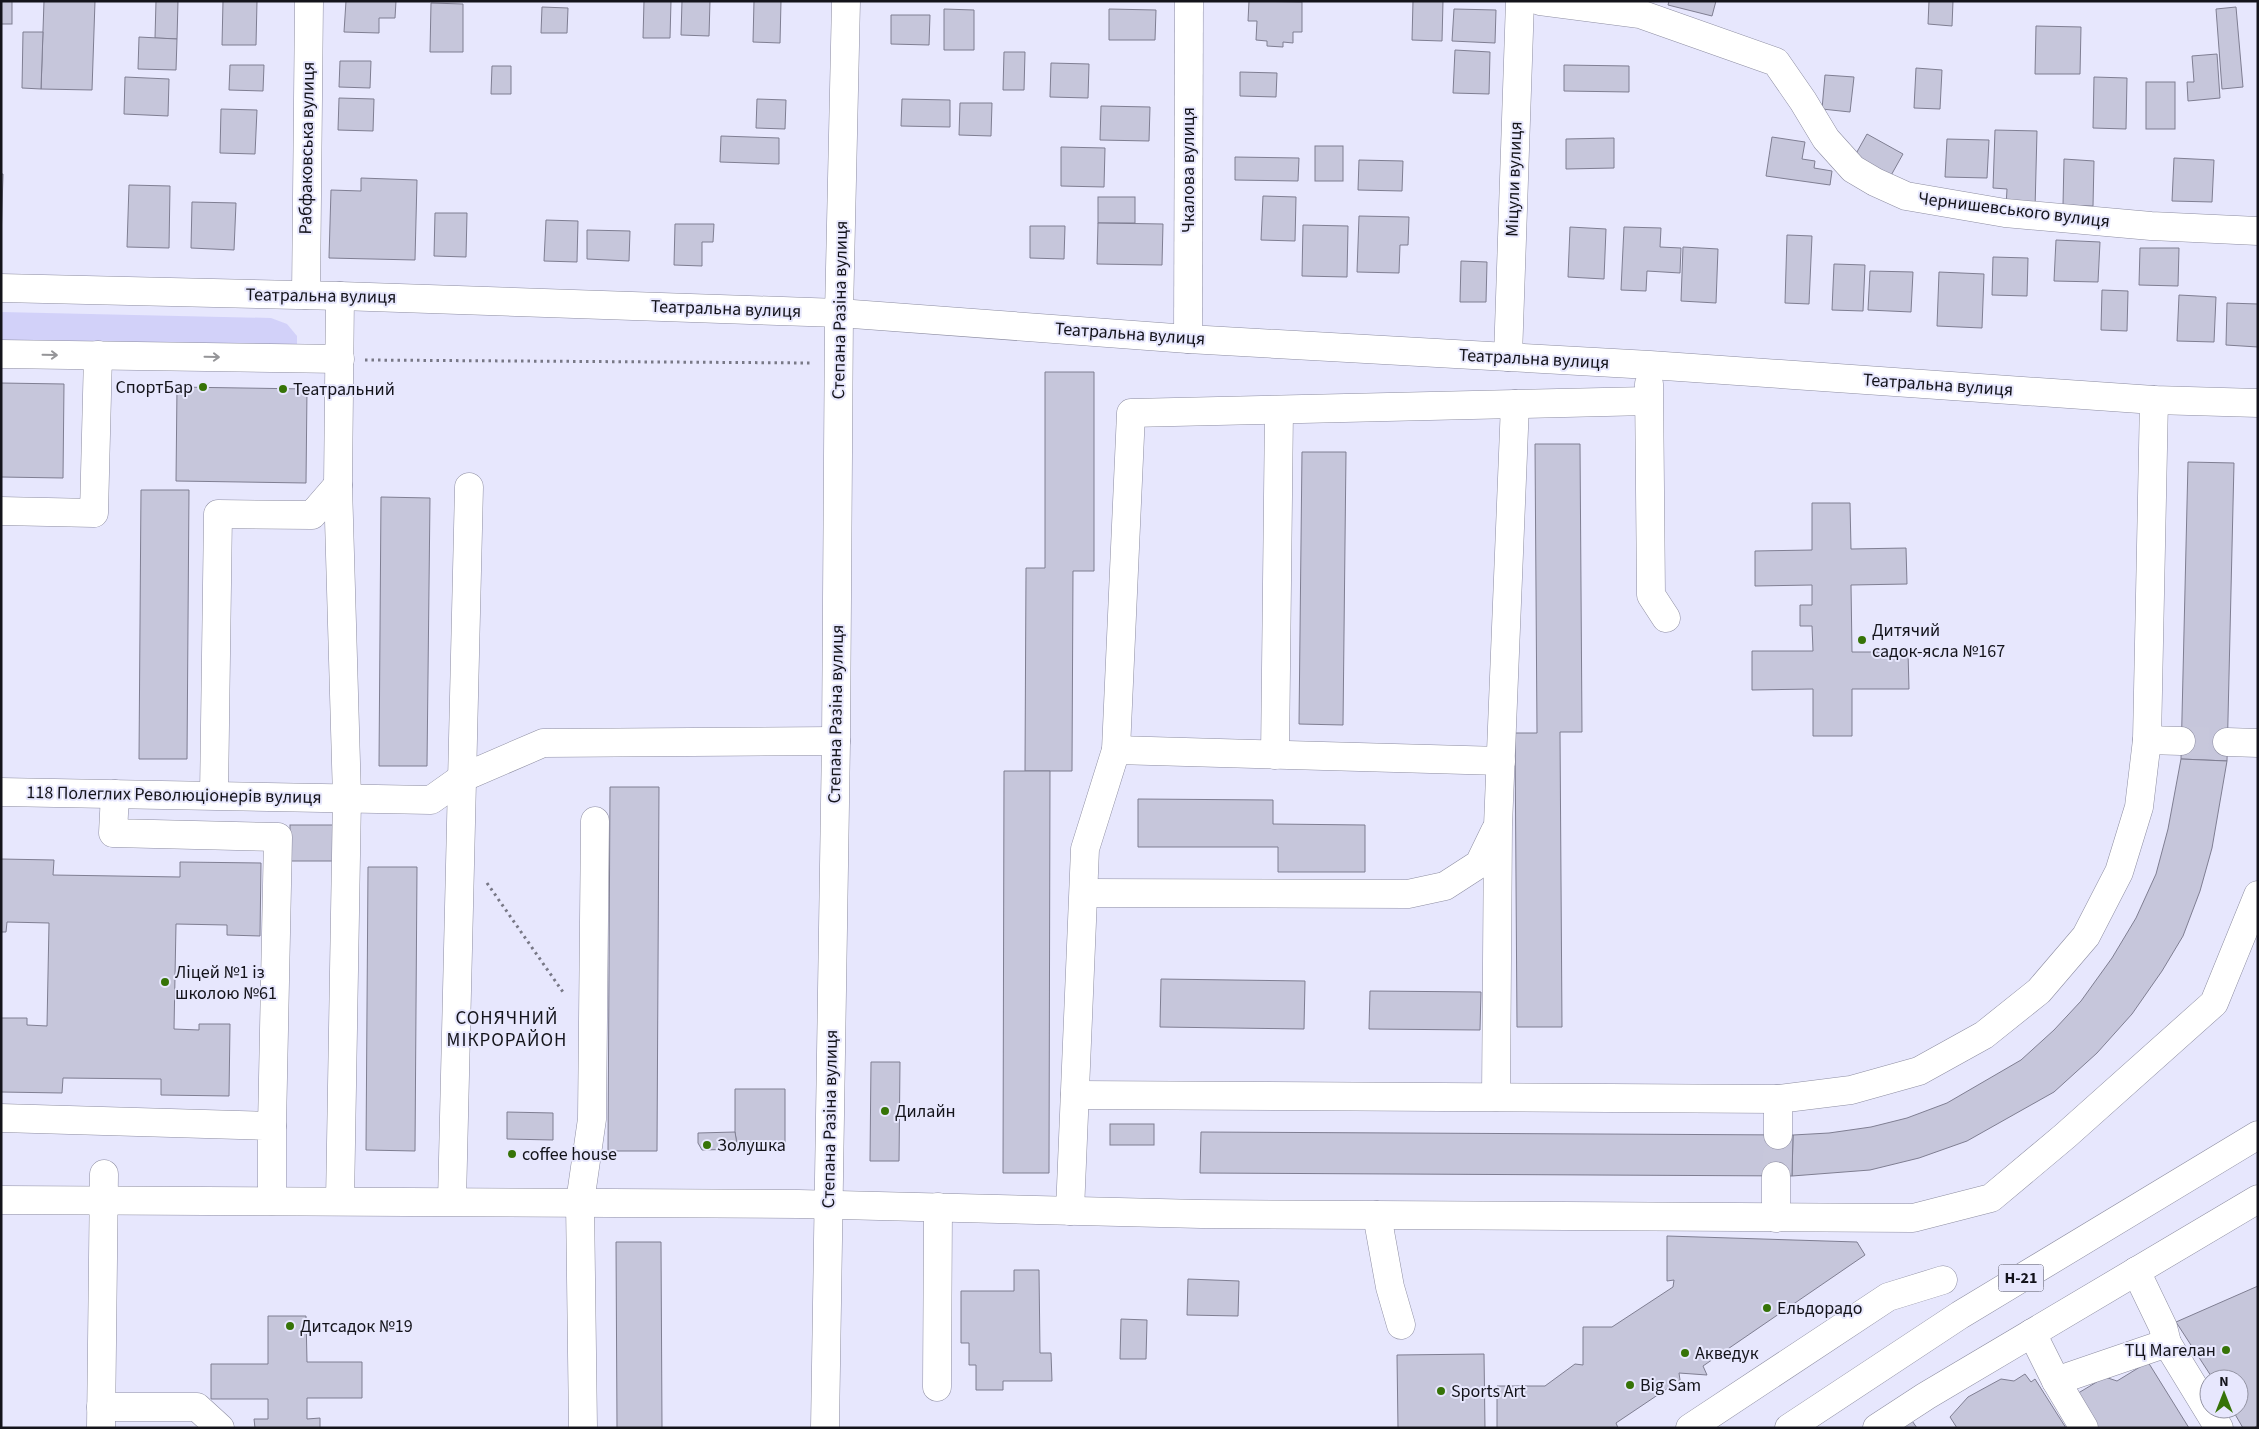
<svg xmlns="http://www.w3.org/2000/svg" width="2259" height="1429" font-family="'Source Sans 3',sans-serif">
  <style>
    .green { fill: #d2d1f9 }
    .building { fill: #c6c6db; stroke: #7f7e92 }
    .lines { fill: none; stroke-linecap: round; stroke-linejoin: round }
    .minor-tunnel { stroke: #c7c7db; stroke-width: 28; stroke-dasharray: 28 14; stroke-linecap: butt }
    .minor-casing { stroke: #8d8da1; stroke-width: 29 }
    .major-casing { stroke: #8d8da1; stroke-width: 29 }
    .path { stroke: #787886; stroke-width: 3; stroke-dasharray: 2.5 4; stroke-linecap: butt }
    .minor { stroke: #fff; stroke-width: 28 }
    .major { stroke: #fff; stroke-width: 28 }
    .oneway { stroke: #959598 }
    .poi-dot { fill: #367307; stroke: #e7e7fd; stroke-width: 2 }
    .labels { text-anchor: middle; dominant-baseline: central; stroke-width: 4; stroke-linejoin: round; paint-order: stroke }
    .shield { fill: #e7e7fd; stroke: #53535f; stroke-width: 1 }
    .shield-label { font-size: 16px; font-weight: bold; fill: #14141b }
    .street-label { font-size: 18px; fill: #14141b; stroke: #e7e7fd }
    .poi-label { font-size: 18px; fill: #14141b; stroke: #e7e7fd; text-anchor: start }
    .neighbourhood-label { font-size: 19px; letter-spacing: 1px; fill: #14141b; stroke: #e7e7fd }
  </style>
  <rect width="100%" height="100%" fill="#e7e7fd"/>
  <path class="green" d="M1 312 271 318 287 324 297 336V345L1 341Z"/>
  <g class="building">
    <rect x="1" y="1" width="11" height="23"/>
    <path d="M44 1H95L92 90 41 89Z"/>
    <path d="M156 1H178L177 39 155 38Z"/>
    <path d="M223 1H257L256 45H222Z"/>
    <path d="M346 1H396L395 18H379V33L344 32Z"/>
    <path d="M644 1H671L670 38H643Z"/>
    <path d="M682 1H710L709 36 681 35Z"/>
    <path d="M754 1H781L780 43 753 42Z"/>
    <path d="M1249 1 1302 2V32H1293V43L1283 42V47L1267 46V41L1256 40 1257 21H1248Z"/>
    <path d="M1413 1H1443L1442 41 1412 40Z"/>
    <path d="M1669 1H1716L1712 16 1668 5Z"/>
    <path d="M1929 1H1953L1952 26 1928 24Z"/>
    <path d="M431 3 463 4V52H430Z"/>
    <path d="M542 7 568 8 567 33H541Z"/>
    <path d="M2236 7 2243 87 2222 89 2216 9Z"/>
    <path d="M944 9 974 10V50H944Z"/>
    <path d="M1109 9 1156 10 1155 40H1109Z"/>
    <path d="M1454 9 1496 10 1495 43 1452 41Z"/>
    <path d="M891 15H930L929 45 891 44Z"/>
    <path d="M2036 26 2081 27 2080 74H2035Z"/>
    <path d="M23 32H43L41 89 22 88Z"/>
    <path d="M139 37 177 39 176 70 138 69Z"/>
    <path d="M1455 50 1490 52 1489 94 1453 93Z"/>
    <path d="M1004 52H1025L1024 90H1003Z"/>
    <path d="M2217 54 2220 98 2188 101 2187 82H2194L2192 56Z"/>
    <path d="M340 61H371L370 88 339 87Z"/>
    <path d="M1051 63 1089 64 1088 98 1050 97Z"/>
    <path d="M230 65H264L263 91 229 90Z"/>
    <path d="M1564 65 1629 66V92L1564 91Z"/>
    <path d="M492 66H511V94H491Z"/>
    <path d="M1916 68 1942 70 1940 109 1914 108Z"/>
    <path d="M1240 72 1277 73 1276 97 1240 96Z"/>
    <path d="M1825 75 1854 77 1850 112 1822 109Z"/>
    <path d="M125 77 169 79 168 116 124 114Z"/>
    <path d="M2094 77 2127 78 2126 129 2093 128Z"/>
    <rect x="2146" y="82" width="29" height="47"/>
    <path d="M339 98 374 99 373 131 338 130Z"/>
    <path d="M757 99 786 100 785 129 756 128Z"/>
    <path d="M902 99 950 100V127L901 126Z"/>
    <path d="M960 103H992L991 136 959 135Z"/>
    <path d="M1101 106 1150 107 1149 141 1100 140Z"/>
    <path d="M221 109 257 110 255 154 220 153Z"/>
    <path d="M1995 130 2037 131 2035 209 2006 207 2007 189 1993 188Z"/>
    <path d="M1867 134 1903 154 1889 179 1853 159Z"/>
    <path d="M721 136 779 138V164L720 162Z"/>
    <path d="M1772 137 1805 142 1802 159 1815 161 1814 168 1832 171 1830 185 1766 176Z"/>
    <path d="M1614 138V168L1566 169V139Z"/>
    <path d="M1947 139 1989 140 1987 178 1945 177Z"/>
    <rect x="1315" y="146" width="28" height="35"/>
    <path d="M1061 147 1105 148 1104 187 1061 186Z"/>
    <path d="M1235 157 1299 158 1298 181 1235 180Z"/>
    <path d="M2174 158 2214 160 2212 202 2172 201Z"/>
    <path d="M2064 159 2094 161 2093 206 2063 205Z"/>
    <path d="M1359 160 1403 161 1402 191 1358 190Z"/>
    <path d="M1 174H3L1 242Z"/>
    <path d="M361 178 417 180 415 260 329 258 331 190 361 191Z"/>
    <path d="M129 185 170 186 169 248 127 247Z"/>
    <path d="M1263 196 1296 197 1295 241 1261 240Z"/>
    <rect x="1098" y="197" width="37" height="26"/>
    <path d="M192 202 236 203 234 250 191 248Z"/>
    <path d="M435 213H467L466 257 434 256Z"/>
    <path d="M1359 216 1409 217 1408 245H1400L1399 273 1357 272Z"/>
    <path d="M546 220 578 221 577 262 544 261Z"/>
    <path d="M1098 223 1163 224 1162 265 1097 264Z"/>
    <path d="M675 224H714L713 242H702V266L674 265Z"/>
    <path d="M1303 225 1348 226 1347 277 1302 276Z"/>
    <path d="M1030 226H1065L1064 259 1030 258Z"/>
    <path d="M1570 227 1606 229 1604 279 1568 277Z"/>
    <path d="M1624 227 1661 228 1660 247 1681 248 1680 273 1647 271 1646 291 1621 290Z"/>
    <path d="M587 230 630 231 629 261 587 259Z"/>
    <path d="M1787 235 1812 236 1809 304 1785 303Z"/>
    <path d="M2056 240 2100 242 2098 282 2054 281Z"/>
    <path d="M1683 247 1718 249 1716 303 1681 301Z"/>
    <path d="M2140 248H2179L2178 286 2139 285Z"/>
    <path d="M1993 257 2028 258 2027 296 1992 295Z"/>
    <path d="M1461 261 1487 262 1486 302H1460Z"/>
    <path d="M1834 264 1865 265 1863 311 1832 310Z"/>
    <path d="M1870 271 1913 272 1911 312 1868 310Z"/>
    <path d="M1939 272 1984 274 1982 328 1937 326Z"/>
    <path d="M2102 290 2128 291 2127 331 2101 330Z"/>
    <path d="M2179 295 2216 297 2214 342 2177 341Z"/>
    <path d="M2227 303 2258 304V347L2226 345Z"/>
    <path d="M1045 372H1094V571H1073L1072 771H1025L1026 568H1045Z"/>
    <path d="M1 383 64 384 63 478 1 477Z"/>
    <path d="M177 387 307 389 306 483 176 481Z"/>
    <path d="M1535 444H1580L1582 732H1560L1562 1027H1517L1515 733H1537Z"/>
    <path d="M1302 452H1346L1343 725 1299 724Z"/>
    <path d="M2188 462 2234 463 2227 761 2181 759Z"/>
    <path d="M141 490H189L187 759H139Z"/>
    <path d="M381 497 430 498 427 766H379Z"/>
    <path d="M1812 503H1850L1851 549 1906 548 1907 584 1851 585 1852 652H1908L1909 689H1852V736H1813V689L1752 690V651H1813L1812 626H1800V605H1812V585L1755 586V551L1812 550Z"/>
    <path d="M2181 759 2227 761 2212 848 2200 891 2183 936 2162 971 2132 1014 2097 1053 2054 1092 1967 1141 1919 1158 1870 1170 1792 1176 1793 1135 1829 1133 1871 1127 1907 1118 1947 1103 2021 1060 2054 1030 2081 1001 2112 958 2136 918 2156 874 2168 829Z"/>
    <path d="M1004 771H1050L1049 1173H1003Z"/>
    <path d="M610 787H659L657 1151H608Z"/>
    <path d="M1138 799 1273 800V824L1365 825V872H1278V847H1138Z"/>
    <rect x="290" y="825" width="47" height="36"/>
    <path d="M1 859 54 860 53 875 180 877V862L261 863 260 936 227 935V925L176 924 174 1029 199 1030V1024H230L229 1096 161 1095V1079L63 1078 62 1093 1 1092V1018H27V1025L47 1026 49 923 7 922 6 932H1Z"/>
    <path d="M368 867H417L415 1151 366 1150Z"/>
    <path d="M1161 979 1305 981 1304 1029 1160 1027Z"/>
    <path d="M1370 991 1481 992 1480 1030 1369 1029Z"/>
    <path d="M871 1062H900L899 1161H870Z"/>
    <path d="M735 1089H785V1143H766L757 1151 742 1149 737 1144 735 1133Z"/>
    <path d="M507 1112 553 1113V1140L507 1139Z"/>
    <rect x="1110" y="1124" width="44" height="21"/>
    <path d="M735 1132 737 1144 742 1149 702 1150 698 1143V1133Z"/>
    <path d="M1201 1132 1793 1135 1792 1176 1200 1173Z"/>
    <path d="M1667 1236 1857 1242 1865 1255 1703 1366 1707 1375 1679 1373 1680 1380 1616 1423 1618 1428H1497V1386H1545L1575 1364 1583 1365V1327H1612L1673 1287 1674 1280 1667 1281Z"/>
    <path d="M616 1242H661L662 1428H617Z"/>
    <path d="M1014 1270H1039L1040 1353H1051L1052 1381H1003V1390H976V1365H969V1343H961V1291H1014Z"/>
    <path d="M1188 1279 1239 1281 1238 1316 1187 1315Z"/>
    <path d="M2258 1286V1425L2254 1428H2243L2232 1409H2239V1379H2213L2176 1322Z"/>
    <path d="M268 1316H306L307 1362H362V1398H307V1419L320 1418V1428H255L254 1419H268V1399H211V1364H268Z"/>
    <path d="M1121 1319 1147 1320 1146 1359H1120Z"/>
    <path d="M1484 1354 1485 1428H1398L1397 1355Z"/>
    <path d="M2148 1362 2189 1428H2095L2075 1395 2105 1377 2117 1381Z"/>
    <path d="M2025 1374 2031 1382 2035 1379 2066 1428H1957L1950 1417 1968 1397 2001 1379 2014 1381Z"/>
    <path d="M1908 1415 1917 1428H1888Z"/>
  </g>
  <g class="lines">
    <g class="minor-tunnel">
      <path d="M2181 741 2227 742"/>
      <path d="M1776 1176 1778 1135"/>
    </g>
    <defs>
      <g id="minor">
        <path d="M1540 1 1640 14 1776 62 1803 101 1826 139 1853 169 1875 182 1906 196 2005 213 2151 226 2258 231"/>
        <path d="M1 288 340 296 839 313 1188 339 1650 365 2154 400 2258 403"/>
        <path d="M306 295 309 1"/>
        <path d="M1188 339 1189 1"/>
        <path d="M1 354 340 359"/>
        <path d="M1508 357 1520 1"/>
        <path d="M1649 384 1651 595 1666 618"/>
        <path d="M1 511 94 513 98 355"/>
        <path d="M2147 740 2181 741"/>
        <path d="M2227 742 2258 743"/>
        <path d="M1116 750 1501 761"/>
        <path d="M1275 755 1279 410"/>
        <path d="M1 792 431 800 462 778 543 743 836 741"/>
        <path d="M115 794 113 833 278 837 272 1126"/>
        <path d="M214 795 218 514 312 515 338 485"/>
        <path d="M1084 893 1408 894 1445 886 1479 864 1495 831"/>
        <path d="M1075 1095 1778 1099 1851 1090 1919 1071 1984 1035 2039 991 2086 936 2119 872 2139 807 2147 740 2154 400"/>
        <path d="M1496 1097 1498 826 1515 404"/>
        <path d="M1 1118 272 1126V1201"/>
        <path d="M1778 1135V1099"/>
        <path d="M1 1200 799 1204 1201 1214 1913 1218 1991 1198 2065 1136 2214 1003 2258 895"/>
        <path d="M340 1201 347 798 338 485 340 296"/>
        <path d="M452 1201 469 487"/>
        <path d="M1070 1211 1085 849 1116 750 1131 413 1648 401"/>
        <path d="M1377 1215 1390 1287 1401 1325"/>
        <path d="M1776 1218V1176"/>
        <path d="M2136 1271 2163 1327 2167 1343"/>
        <path d="M2032 1333 2056 1381"/>
        <path d="M937 1387 938 1207"/>
        <path d="M101 1407H197L220 1428"/>
        <path d="M101 1428 104 1174"/>
        <path d="M583 1428 580 1202 592 1119 595 821"/>
        <path d="M825 1428 836 741 839 313 846 1"/>
        <path d="M1690 1428 1888 1297 1943 1280"/>
        <path d="M1877 1428 1926 1396 2258 1199"/>
        <path d="M2084 1428 2056 1381 2167 1343 2219 1428"/>
      </g>
      <path id="major" d="M1789 1428 1960 1315 2258 1135"/>
    </defs>
    <use href="#minor" class="minor-casing"/>
    <use href="#major" class="major-casing"/>
    <g class="path">
      <path d="M365 360 811 363"/>
      <path d="M487 883 565 995"/>
    </g>
    <use href="#minor" class="minor"/>
    <use href="#major" class="major"/>
  </g>
  <defs><path id="oneway-shaft" d="M-6 0H5M1.5-3L5.5 0L1.5 3" fill="none" stroke-width="1.6" stroke-linecap="round" stroke-linejoin="round" transform="scale(1.25)"/></defs>
  <g class="oneway">
    <use href="#oneway-shaft" transform="translate(50 355) rotate(1)"/>
    <use href="#oneway-shaft" transform="translate(212 357) rotate(1)"/>
  </g>
  <g class="poi-dot">
    <circle cx="203" cy="387" r="5"/>
    <circle cx="283" cy="389" r="5"/>
    <circle cx="1862" cy="640" r="5"/>
    <circle cx="165" cy="982" r="5"/>
    <circle cx="885" cy="1111" r="5"/>
    <circle cx="707" cy="1145" r="5"/>
    <circle cx="512" cy="1154" r="5"/>
    <circle cx="1767" cy="1308" r="5"/>
    <circle cx="290" cy="1326" r="5"/>
    <circle cx="2226" cy="1350" r="5"/>
    <circle cx="1685" cy="1353" r="5"/>
    <circle cx="1630" cy="1385" r="5"/>
    <circle cx="1441" cy="1391" r="5"/>
  </g>
  <g class="labels">
    <rect class="shield" x="1998.5" y="1264.5" width="45" height="27" rx="4"/>
    <g class="shield-label">
      <text x="2021" y="1278">Н-21</text>
    </g>
    <g class="street-label">
      <text transform="translate(307 148) rotate(-89)">Рабфаковська вулиця</text>
      <text transform="translate(1188 170) rotate(-90)">Чкалова вулиця</text>
      <text transform="translate(1514 179) rotate(-88)">Міцули вулиця</text>
      <text transform="translate(2014 210) rotate(7)">Чернишевського вулиця</text>
      <text transform="translate(321 296) rotate(1)">Театральна вулиця</text>
      <text transform="translate(726 309) rotate(2)">Театральна вулиця</text>
      <text transform="translate(840 310) rotate(-89)">Степана Разіна вулиця</text>
      <text transform="translate(1130 334) rotate(4)">Театральна вулиця</text>
      <text transform="translate(1534 359) rotate(3)">Театральна вулиця</text>
      <text transform="translate(1938 385) rotate(4)">Театральна вулиця</text>
      <text transform="translate(836 714) rotate(-89)">Степана Разіна вулиця</text>
      <text transform="translate(174 795) rotate(1)">118 Полеглих Революціонерів вулиця</text>
      <text transform="translate(830 1119) rotate(-89)">Степана Разіна вулиця</text>
    </g>
    <g class="poi-label">
      <text x="193" y="387" text-anchor="end">СпортБар</text>
      <text x="293" y="389">Театральний</text>
      <text x="1872" y="630">Дитячий<tspan x="1872" dy="21">садок-ясла №167</tspan></text>
      <text x="175" y="972">Ліцей №1 із<tspan x="175" dy="21">школою №61</tspan></text>
      <text x="895" y="1111">Дилайн</text>
      <text x="717" y="1145">Золушка</text>
      <text x="522" y="1154">coffee house</text>
      <text x="1777" y="1308">Ельдорадо</text>
      <text x="300" y="1326">Дитсадок №19</text>
      <text x="2216" y="1350" text-anchor="end">ТЦ Магелан</text>
      <text x="1695" y="1353">Акведук</text>
      <text x="1640" y="1385">Big Sam</text>
      <text x="1451" y="1391">Sports Art</text>
    </g>
    <g class="neighbourhood-label">
      <text x="507" y="1018">СОНЯЧНИЙ<tspan x="507" dy="22">МІКРОРАЙОН</tspan></text>
    </g>
  </g>
  <rect width="2259" height="1429" fill="none" stroke="#14141b" stroke-width="5"/>
  <g transform="translate(2224 1394)"><circle r="24" fill="#e7e7fd" stroke="#9393a3"/>
  <path d="M0-4L9 19L0 12L-9 19Z" fill="#367307"/>
  <text y="-8" font-size="14" font-weight="bold" text-anchor="middle" fill="#14141b">N</text>
  </g>
</svg>
